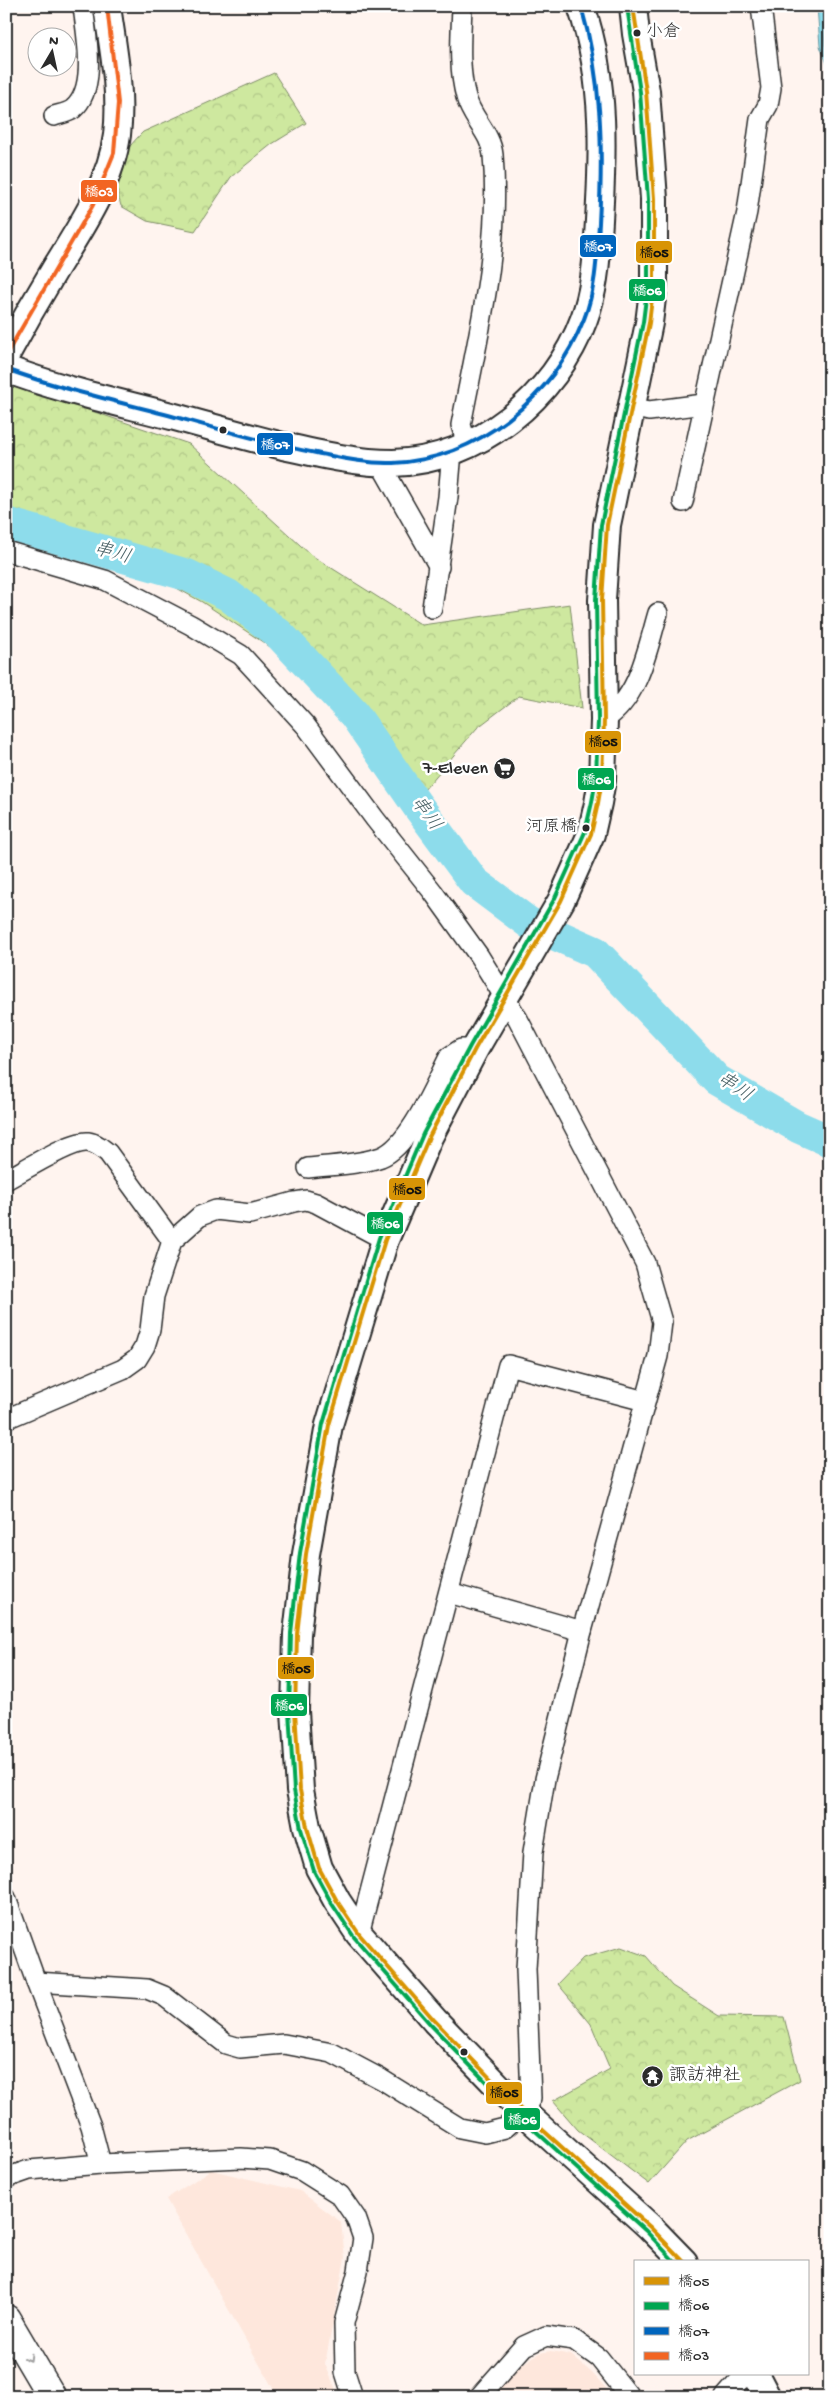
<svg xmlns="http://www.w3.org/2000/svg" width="836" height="2403" font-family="'Gochi Hand','Klee One',sans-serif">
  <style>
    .built { fill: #fee7dc }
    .forest { fill: url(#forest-crowns); stroke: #7c8a65 }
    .water { fill: #8ddceb; stroke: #66959e }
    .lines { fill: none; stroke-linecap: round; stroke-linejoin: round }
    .shore { stroke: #527278; stroke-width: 1 }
    .river { stroke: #8ddceb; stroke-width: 32 }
    .minor-casing { stroke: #2b2b2b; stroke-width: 22 }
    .secondary-casing { stroke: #2b2b2b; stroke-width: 30 }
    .motorway-casing { stroke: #2b2b2b; stroke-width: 31 }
    .minor { stroke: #fff; stroke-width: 19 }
    .secondary { stroke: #fff; stroke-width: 26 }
    .motorway { stroke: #fff; stroke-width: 28 }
    .bus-1-casing { stroke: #fff; stroke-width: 8 }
    .bus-2-casing { stroke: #fff; stroke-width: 8 }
    .bus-3-casing { stroke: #fff; stroke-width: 8 }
    .bus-4-casing { stroke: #fff; stroke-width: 8 }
    .bus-1 { stroke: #d89406; stroke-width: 4 }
    .bus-2 { stroke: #00a651; stroke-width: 4 }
    .bus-3 { stroke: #0065bd; stroke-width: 4 }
    .bus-4 { stroke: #f26522; stroke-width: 4 }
    .oneway { stroke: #a0a0a0 }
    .bus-dot { fill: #2b2b2b; stroke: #fff; stroke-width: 2 }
    .labels { text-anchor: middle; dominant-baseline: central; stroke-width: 5; stroke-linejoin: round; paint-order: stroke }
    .bus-label { font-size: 17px; fill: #2b2b2b; stroke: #fff; text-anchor: start }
    .poi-label { font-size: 18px; fill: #2b2b2b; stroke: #fff; text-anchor: end }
    .water-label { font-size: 19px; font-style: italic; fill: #486065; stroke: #fff }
    .line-badge { stroke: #fff; stroke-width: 2 }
    .badge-label { font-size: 14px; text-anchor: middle; font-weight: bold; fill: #fff }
    .pale-badge-label { font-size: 14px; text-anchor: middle; font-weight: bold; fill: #111 }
  </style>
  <defs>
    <pattern id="forest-crowns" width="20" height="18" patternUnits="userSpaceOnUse" patternTransform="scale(1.25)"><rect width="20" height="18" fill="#cee89f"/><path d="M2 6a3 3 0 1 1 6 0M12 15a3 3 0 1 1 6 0" fill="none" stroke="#b1c789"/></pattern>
  </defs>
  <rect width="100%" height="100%" fill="#fff4ef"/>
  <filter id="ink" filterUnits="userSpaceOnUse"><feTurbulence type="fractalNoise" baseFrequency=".02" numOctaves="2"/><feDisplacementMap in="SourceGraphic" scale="10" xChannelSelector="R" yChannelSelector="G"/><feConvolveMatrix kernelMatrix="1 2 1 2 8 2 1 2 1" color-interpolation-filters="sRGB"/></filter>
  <g filter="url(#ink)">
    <g class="built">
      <path d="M211 2170 300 2191 341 2222 345 2258 325 2364 339 2397H278L166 2199Z"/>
      <path d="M551 2351 571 2355 592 2373 614 2397H492L517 2368 539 2353Z"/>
    </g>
    <g class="forest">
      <path d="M274 73 306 123 272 144 231 177 195 231 147 221 121 206C111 171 118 157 143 132Z"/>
      <path d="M6 382 189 444 311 555 422 625 570 604 582 708 519 696 477 728 418 797 323 697 293 662 202 602 100 546 6 509Z"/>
      <path d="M621 1947 646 1956 672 1986 719 2016 784 2017 800 2080 687 2141 649 2184 578 2130 553 2101 610 2069 591 2024 558 1984 583 1958Z"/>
    </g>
    <g class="water">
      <path d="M817 6H830V71L820 46Z"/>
      <path d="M802 1116 830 1126V1158L792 1137Z"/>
    </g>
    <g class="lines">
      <g class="shore">
        <path d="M822 6 825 45 830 57"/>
        <path d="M830 1130 806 1123 799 1134 830 1152"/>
      </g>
      <path class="river" d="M6 523 187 575 228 595 280 635 354 714 417 805 474 882 529 923 595 952 717 1080 798 1127 830 1141"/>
      <defs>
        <g id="minor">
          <path d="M462 6C461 36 458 68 466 97 471 118 491 133 493 155 501 247 478 336 461 425L467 445"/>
          <path d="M54 116C60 114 68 113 73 109 98 88 86 35 83 6"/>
          <path d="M631 407 649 411 704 404"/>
          <path d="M380 463 439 567"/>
          <path d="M683 502 747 212 760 119 768 105 771 88 761 6"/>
          <path d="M6 551 105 580 191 625 241 655 306 726 375 819 433 892 479 956 518 1019 645 1263 662 1322 658 1356 582 1631 545 1779 533 1852 526 1969 531 2098 523 2112 505 2128 485 2133 460 2128 381 2079 332 2053 284 2044 240 2048 226 2044 164 1996 147 1989 36 1982 6 1898"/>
          <path d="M432 608 448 497 451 463 449 453"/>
          <path d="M604 720C639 698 647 650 658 613"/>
          <path d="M308 1168C332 1165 358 1165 381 1157 410 1146 435 1084 449 1057L461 1049H475"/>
          <path d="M6 1180C23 1171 71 1140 88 1142 96 1143 102 1148 108 1153L172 1241"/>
          <path d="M6 1419 123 1369 137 1359 145 1346 150 1330 154 1296 172 1241 200 1216 216 1210 250 1214 294 1202 306 1200 316 1203 385 1240"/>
          <path d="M449 1593 582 1631"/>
          <path d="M359 1934 508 1365 645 1401"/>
          <path d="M101 2164 241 2158 270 2160 302 2171 340 2195 356 2218 363 2238 358 2271 344 2323 345 2372 353 2397"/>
          <path d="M6 2178 29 2170 101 2164 91 2126 36 1982"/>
          <path d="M479 2397 524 2346 546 2336 574 2340 599 2358 630 2397"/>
          <path d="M725 2397 740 2380 752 2374"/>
        </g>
        <g id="secondary">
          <path d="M633 6 636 34 646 91 654 199V282L649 323 607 525 602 600 604 720 602 780 598 803 591 834 561 901 475 1049 429 1137 385 1240 329 1425 306 1554 297 1634 295 1711 300 1790 307 1827 319 1868 337 1901 359 1934 435 2021 523 2112 650 2227 684 2262"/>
          <path d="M6 355C22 325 38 297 55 269 80 228 111 183 117 135 122 92 113 49 107 6"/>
          <path d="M6 369C61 390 118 402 175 417 211 427 247 437 283 446 319 454 356 463 393 463 478 461 556 396 584 319 594 292 596 265 598 237 603 159 607 82 581 6"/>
          <path d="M755 2374 767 2397"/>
        </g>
        <path id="motorway" d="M6 2319 52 2397"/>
      </defs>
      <use href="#minor" class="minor-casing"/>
      <use href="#secondary" class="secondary-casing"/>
      <use href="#motorway" class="motorway-casing"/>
      <use href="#minor" class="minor"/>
      <use href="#secondary" class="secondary"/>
      <use href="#motorway" class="motorway"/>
      <defs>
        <path id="bus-1" d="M633 6 646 91 654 199V282L649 323 607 525 602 600 604 720 602 780 598 803 591 834 561 901 475 1049 429 1137 385 1240 329 1425 306 1554 297 1634 295 1711 300 1790 307 1827 319 1868 337 1901 359 1934 435 2021 523 2112 650 2227 684 2262"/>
        <path id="bus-2" d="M627 7 640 92 648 199V282L643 322 601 525 596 600 598 720 596 779 592 802 585 832 555 898 470 1046 423 1134 379 1238 323 1424 300 1553 291 1633 289 1711 294 1790 301 1829 314 1871 332 1904 354 1937 431 2025 519 2116 646 2231 675 2262"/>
        <path id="bus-3" d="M6 369C63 390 121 402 179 418 225 431 270 444 316 453 341 458 367 464 393 463 479 459 553 397 584 319 596 289 597 255 599 223 603 149 602 78 581 6"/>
        <path id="bus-4" d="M6 355 93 205 114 153 118 103 107 6"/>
      </defs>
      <use href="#bus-1" class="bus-1-casing"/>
      <use href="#bus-2" class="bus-2-casing"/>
      <use href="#bus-3" class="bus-3-casing"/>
      <use href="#bus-4" class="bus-4-casing"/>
      <use href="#bus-1" class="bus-1"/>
      <use href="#bus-2" class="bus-2"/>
      <use href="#bus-3" class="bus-3"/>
      <use href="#bus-4" class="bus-4"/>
    </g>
    <defs><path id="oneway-chevron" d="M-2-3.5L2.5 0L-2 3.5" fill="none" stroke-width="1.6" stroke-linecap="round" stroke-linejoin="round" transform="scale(1.25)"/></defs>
    <use class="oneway" href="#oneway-chevron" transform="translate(29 2358) rotate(60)"/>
  </g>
  <defs>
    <symbol id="supermarket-disc" viewBox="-11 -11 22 22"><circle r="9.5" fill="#2b2b2b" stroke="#fff"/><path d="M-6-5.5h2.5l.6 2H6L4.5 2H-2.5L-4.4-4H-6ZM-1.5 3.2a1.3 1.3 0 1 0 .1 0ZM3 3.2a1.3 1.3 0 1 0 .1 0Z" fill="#fff"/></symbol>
    <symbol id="temple-disc" viewBox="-11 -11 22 22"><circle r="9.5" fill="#2b2b2b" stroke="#fff"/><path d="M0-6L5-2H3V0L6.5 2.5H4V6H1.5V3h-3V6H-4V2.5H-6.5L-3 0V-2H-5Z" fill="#fff"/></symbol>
  </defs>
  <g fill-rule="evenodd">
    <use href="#supermarket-disc" x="492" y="756" width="25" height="25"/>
    <use href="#temple-disc" x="640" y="2064" width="25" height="25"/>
  </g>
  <g class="bus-dot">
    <circle cx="637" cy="33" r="4.5"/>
    <circle cx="223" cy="430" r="4.5"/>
    <circle cx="586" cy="828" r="4.5"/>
    <circle cx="464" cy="2052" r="4.5"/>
  </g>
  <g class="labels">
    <g class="bus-label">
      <text x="646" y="33">小倉</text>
      <text x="577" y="828" text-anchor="end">河原橋</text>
    </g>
    <g class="poi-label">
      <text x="488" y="769">7-Eleven</text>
      <text x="669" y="2076" text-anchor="start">諏訪神社</text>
    </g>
    <g class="water-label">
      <text transform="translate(112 554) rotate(16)">串川</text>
      <text transform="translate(425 814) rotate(54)">串川</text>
      <text transform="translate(734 1088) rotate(33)">串川</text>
    </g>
  </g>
  <g class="line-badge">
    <rect x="80" y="179" width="38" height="24" rx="5" fill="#f26522"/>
    <rect x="579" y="234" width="38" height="24" rx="5" fill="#0065bd"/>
    <rect x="635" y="240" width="38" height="24" rx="5" fill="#d89406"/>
    <rect x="628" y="278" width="38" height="24" rx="5" fill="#00a651"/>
    <rect x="256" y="432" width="38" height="24" rx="5" fill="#0065bd"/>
    <rect x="584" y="730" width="38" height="24" rx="5" fill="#d89406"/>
    <rect x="577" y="767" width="38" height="24" rx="5" fill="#00a651"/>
    <rect x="388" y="1177" width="38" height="24" rx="5" fill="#d89406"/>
    <rect x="366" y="1211" width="38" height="24" rx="5" fill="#00a651"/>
    <rect x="277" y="1656" width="38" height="24" rx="5" fill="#d89406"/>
    <rect x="270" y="1693" width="38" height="24" rx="5" fill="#00a651"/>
    <rect x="485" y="2081" width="38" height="24" rx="5" fill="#d89406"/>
    <rect x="503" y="2107" width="38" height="24" rx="5" fill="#00a651"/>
  </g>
  <g class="badge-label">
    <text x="99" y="196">橋03</text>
    <text x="598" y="251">橋07</text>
    <text x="647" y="295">橋06</text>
    <text x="275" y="449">橋07</text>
    <text x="596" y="784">橋06</text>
    <text x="385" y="1228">橋06</text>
    <text x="289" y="1710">橋06</text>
    <text x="522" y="2124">橋06</text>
  </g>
  <g class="pale-badge-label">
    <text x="654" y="257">橋05</text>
    <text x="603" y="746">橋05</text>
    <text x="407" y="1194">橋05</text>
    <text x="296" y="1673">橋05</text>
    <text x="504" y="2097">橋05</text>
  </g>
  <rect width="836" height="2403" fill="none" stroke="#fff" stroke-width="25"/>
  <rect x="12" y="12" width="811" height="2378" fill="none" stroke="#2b2b2b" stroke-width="2" filter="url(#ink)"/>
  <rect x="634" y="2260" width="175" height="115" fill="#ffffff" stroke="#aaaaaa"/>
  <rect x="644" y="2277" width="25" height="8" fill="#d89406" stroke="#aaaaaa"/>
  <text x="678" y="2286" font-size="15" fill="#2b2b2b">橋05</text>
  <rect x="644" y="2302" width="25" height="8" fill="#00a651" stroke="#aaaaaa"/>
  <text x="678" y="2310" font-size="15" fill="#2b2b2b">橋06</text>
  <rect x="644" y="2327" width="25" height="8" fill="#0065bd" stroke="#aaaaaa"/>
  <text x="678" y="2336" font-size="15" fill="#2b2b2b">橋07</text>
  <rect x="644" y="2352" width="25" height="8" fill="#f26522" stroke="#aaaaaa"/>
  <text x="678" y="2360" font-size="15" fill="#2b2b2b">橋03</text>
  <g transform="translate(52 52) rotate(9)"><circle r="24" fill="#ffffff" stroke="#aaaaaa"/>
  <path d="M0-4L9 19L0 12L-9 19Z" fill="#2b2b2b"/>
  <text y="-8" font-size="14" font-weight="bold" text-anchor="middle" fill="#2b2b2b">N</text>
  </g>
</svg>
